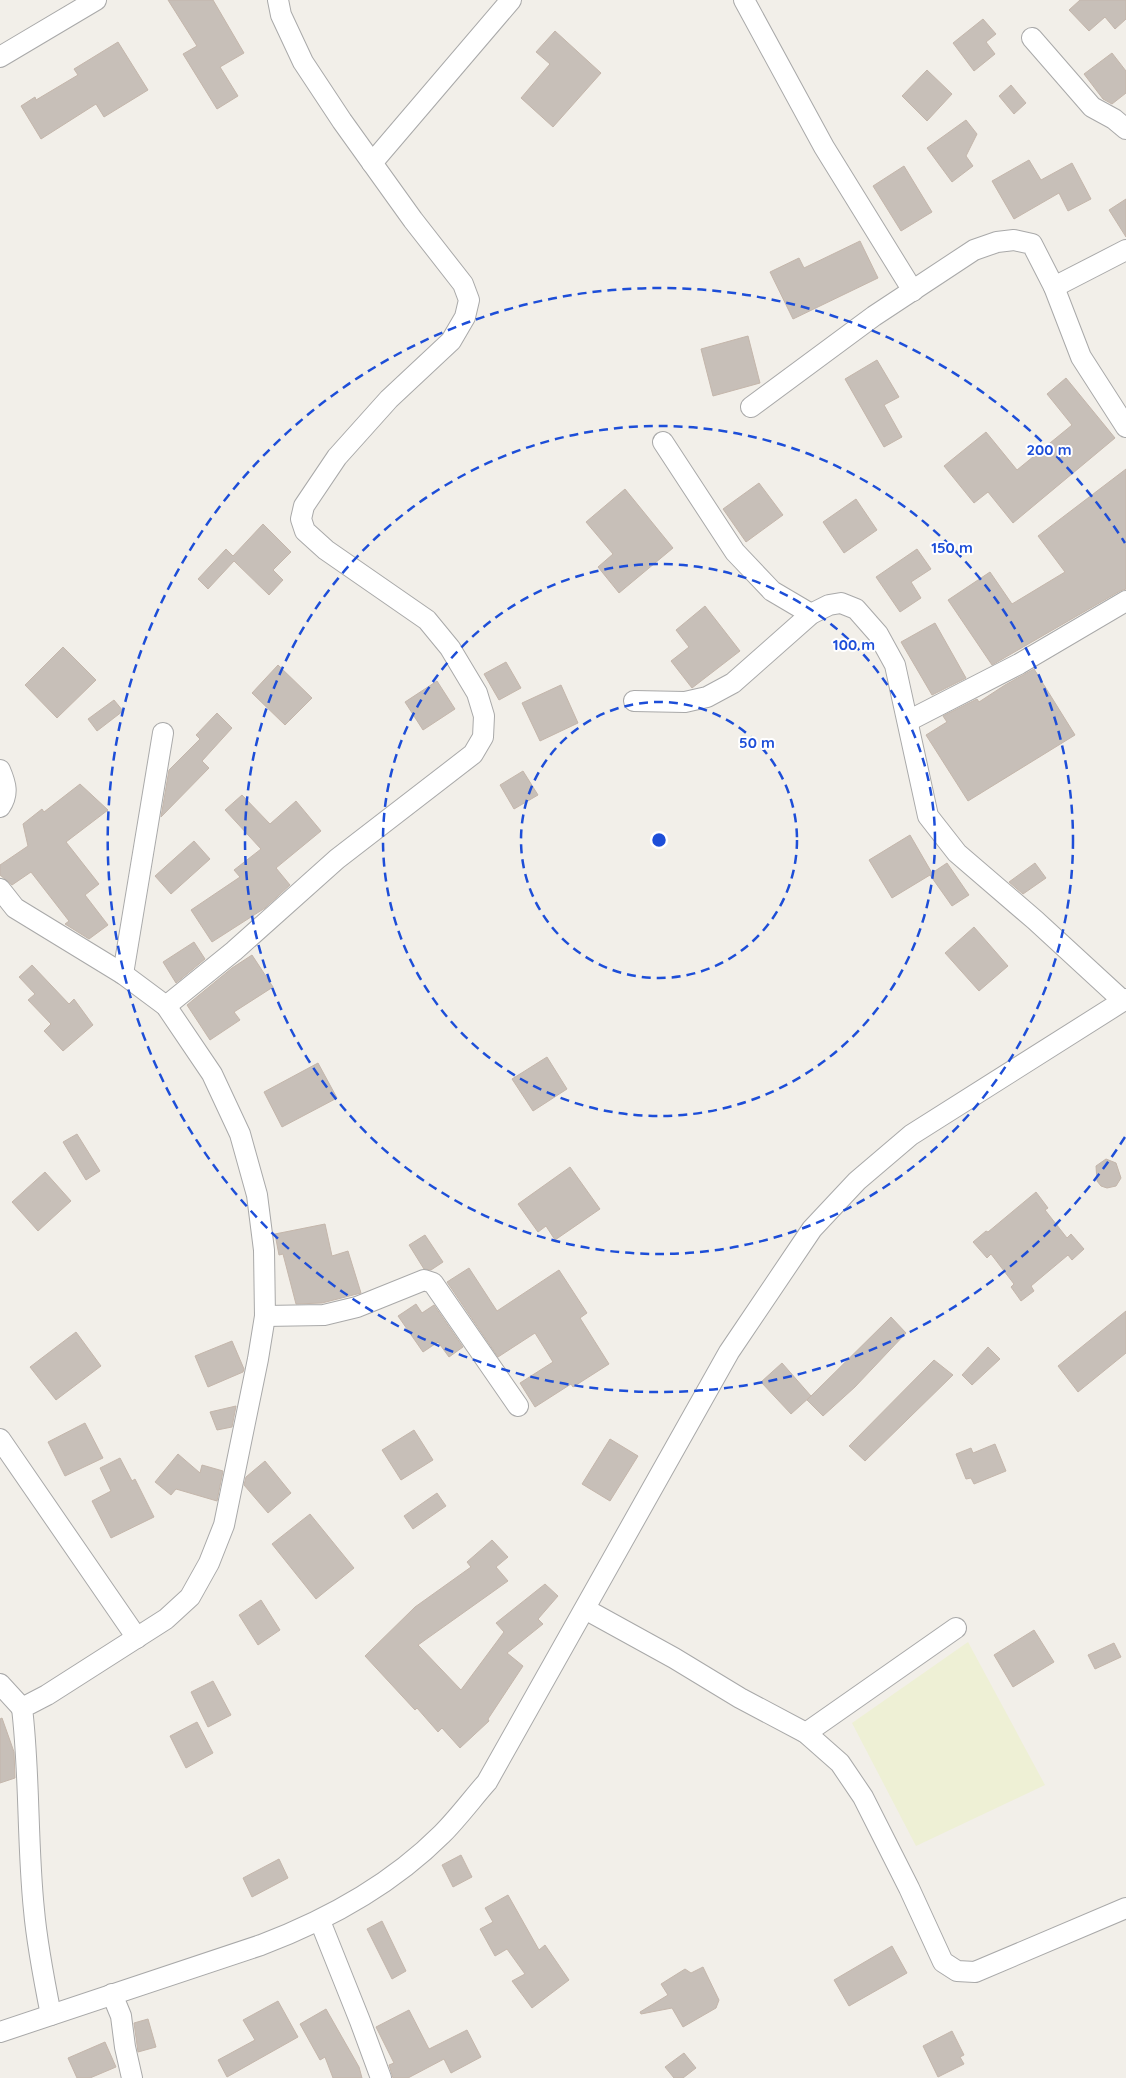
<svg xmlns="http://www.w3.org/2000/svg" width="1126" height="2078" font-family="Quicksand,sans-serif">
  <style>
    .farmland { fill: #eef0d5 }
    .building { fill: #c7bfb8; stroke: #c4b6ab }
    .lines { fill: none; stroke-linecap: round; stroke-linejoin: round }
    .minor-casing { stroke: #a9a9a9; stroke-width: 22 }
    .minor { stroke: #fff; stroke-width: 20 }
    .ring { fill: none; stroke: #1d4ed8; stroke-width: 2.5; stroke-dasharray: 9 6 }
    .centre { fill: #1d4ed8; stroke: #fff; stroke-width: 2.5 }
    .ring-label { font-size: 15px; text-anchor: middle; font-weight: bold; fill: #1d4ed8; stroke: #fff; stroke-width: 4; stroke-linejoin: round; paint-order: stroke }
  </style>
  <rect width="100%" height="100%" fill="#f2efe9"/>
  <path class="farmland" d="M968 1642 1045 1785 916 1846 852 1723Z"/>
  <g class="building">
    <path d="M168 0H213L244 53 220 67 238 96 217 109 183 54 197 46Z"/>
    <path d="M1080 0H1126V19L1115 29 1105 17 1089 31 1069 10Z"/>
    <path d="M983 19 996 34 986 42 995 54 974 71 953 43Z"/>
    <path d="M555 31 601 73 553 127 521 98 550 64 536 52Z"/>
    <path d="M118 42 148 90 104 117 96 104 41 139 21 106 35 97 36 100 78 75 74 69Z"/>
    <path d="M1112 53 1126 71V93L1112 104 1103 99 1084 74Z"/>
    <path d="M927 70 952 94 927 121 902 96Z"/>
    <path d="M1011 85 1026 103 1014 114 999 96Z"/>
    <path d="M966 120 977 134 966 156 973 166 952 182 927 148Z"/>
    <path d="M1029 160 1041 180 1072 163 1091 199 1068 211 1059 193 1014 219 992 181Z"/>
    <path d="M904 166 932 212 901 231 873 186Z"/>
    <path d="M1126 199V237L1109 210Z"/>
    <path d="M860 241 878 278 793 319 770 272 799 258 804 268Z"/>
    <path d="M748 336 760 383 713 396 701 349Z"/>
    <path d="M877 360 899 397 884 405 902 437 884 447 845 379Z"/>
    <path d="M1066 378 1115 438 1013 523 988 492 974 503 944 466 986 432 1017 470 1072 425 1047 394Z"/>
    <path d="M1126 469V589L1120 591 992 665 948 600 990 572 1012 604 1065 572 1038 536Z"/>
    <path d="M759 483 783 515 746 542 723 509Z"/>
    <path d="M625 489 673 548 619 593 598 567 613 554 586 522Z"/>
    <path d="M856 499 877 530 844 553 823 522Z"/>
    <path d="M263 524 291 552 273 570 283 580 269 595 234 561 208 589 198 579 226 549 233 556Z"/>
    <path d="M917 549 931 569 911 582 921 598 900 612 876 577Z"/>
    <path d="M705 606 740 651 692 688 671 661 689 647 676 630Z"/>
    <path d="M935 623 966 678 932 695 901 642Z"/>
    <path d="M63 647 96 680 57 718 25 685Z"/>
    <path d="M506 662 521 688 499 700 484 674Z"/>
    <path d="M278 665 312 698 285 725 252 693Z"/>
    <path d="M1034 669 1075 735 968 801 926 735 947 722 943 716 977 699 979 702 1005 685Z"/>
    <path d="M437 681 455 709 423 730 405 702Z"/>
    <path d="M561 685 578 723 540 741 522 703Z"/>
    <path d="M114 700 123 711 97 731 88 719Z"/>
    <path d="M217 713 232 728 202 761 209 768 161 817 169 770 200 739 196 735Z"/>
    <path d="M523 771 538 795 514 809 500 785Z"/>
    <path d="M80 784 108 810 66 842 99 884 85 895 108 925 89 939 65 924 69 921 31 872 12 885 0 875V865L28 846 23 824 42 809 44 812Z"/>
    <path d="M242 795 270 824 296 801 321 831 276 868 290 885 265 908 212 942 191 910 240 877 234 870 261 849 225 810Z"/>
    <path d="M910 835 932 873 947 863 969 895 952 906 930 875 892 898 869 860Z"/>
    <path d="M194 841 210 859 171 894 155 876Z"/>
    <path d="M1035 863 1046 878 1023 894 1009 882Z"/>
    <path d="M974 927 1008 966 979 991 945 953Z"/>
    <path d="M194 942 205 959 176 983 163 962Z"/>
    <path d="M252 955 273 987 234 1012 240 1020 210 1040 187 1005 232 968Z"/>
    <path d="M32 965 69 1004 74 999 93 1025 63 1051 44 1031 51 1024 28 1000 35 994 19 977Z"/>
    <path d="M547 1057 567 1089 533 1111 512 1079Z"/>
    <path d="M318 1063 337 1098 282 1127 264 1092Z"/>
    <path d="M77 1134 100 1171 86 1180 63 1142Z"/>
    <path d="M1106 1159 1116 1163 1121 1178 1116 1186 1107 1188 1101 1186 1097 1181 1096 1166Z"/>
    <path d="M570 1167 600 1209 555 1240 546 1226 538 1232 518 1204Z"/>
    <path d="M45 1172 71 1201 38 1231 12 1202Z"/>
    <path d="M1036 1192 1048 1208 1045 1210 1067 1238 1071 1234 1084 1249 1072 1260 1068 1255 1031 1286 1034 1291 1021 1301 1011 1287 1014 1284 991 1254 987 1258 973 1242 986 1231 988 1232Z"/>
    <path d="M325 1224 332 1256 348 1251 361 1293 322 1303 296 1304 283 1254 279 1255 275 1234Z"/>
    <path d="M425 1235 443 1262 431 1270 424 1269 409 1245Z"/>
    <path d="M469 1268 497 1311 559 1270 587 1313 580 1318 609 1364 573 1387 571 1384 535 1407 520 1383 553 1362 535 1333 498 1357 447 1282Z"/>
    <path d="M416 1304 422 1313 434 1305 463 1347 449 1357 438 1342 423 1352 398 1316Z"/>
    <path d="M1126 1311V1353L1078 1392 1058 1366Z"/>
    <path d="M891 1317 906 1333 855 1387 823 1416 807 1400 811 1396 791 1414 761 1382 782 1363 811 1396Z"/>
    <path d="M76 1332 101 1366 56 1400 30 1367Z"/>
    <path d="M232 1341 244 1369 243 1372 208 1387 195 1356Z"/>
    <path d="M988 1347 1000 1359 972 1385 962 1375Z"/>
    <path d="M934 1360 953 1375 865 1461 849 1446Z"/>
    <path d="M236 1406 232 1427 217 1430 210 1412Z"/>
    <path d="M85 1423 103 1458 65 1476 48 1442Z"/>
    <path d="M414 1430 433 1460 401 1480 382 1450Z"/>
    <path d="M610 1439 638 1456 610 1501 582 1484Z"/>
    <path d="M995 1444 1006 1471 974 1484 971 1478 966 1479 956 1454 971 1448 973 1453Z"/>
    <path d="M178 1454 200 1473 202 1465 223 1471 217 1501 176 1489 171 1495 155 1482Z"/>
    <path d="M120 1458 132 1481 135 1479 154 1517 111 1538 92 1501 111 1491 100 1468Z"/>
    <path d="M265 1461 291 1493 268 1513 244 1485 246 1477Z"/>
    <path d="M437 1493 446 1506 413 1529 404 1516Z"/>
    <path d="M310 1514 354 1568 316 1599 272 1544Z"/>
    <path d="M492 1540 508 1557 496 1567 508 1581 418 1645 461 1690 504 1632 496 1623 545 1584 558 1596 538 1619 543 1624 507 1653 523 1666 488 1719 489 1721 460 1748 442 1728 438 1732 417 1708 415 1710 365 1656 415 1607 471 1567 467 1562Z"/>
    <path d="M261 1600 280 1630 258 1645 239 1615Z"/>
    <path d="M1034 1630 1054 1662 1013 1687 994 1655Z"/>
    <path d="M1114 1643 1121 1657 1095 1669 1088 1655Z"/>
    <path d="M213 1681 231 1715 208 1727 191 1692Z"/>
    <path d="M2 1718 14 1752 15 1778 0 1783V1719Z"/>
    <path d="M197 1722 213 1753 186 1768 170 1736Z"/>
    <path d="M461 1855 472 1877 453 1887 442 1865Z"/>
    <path d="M279 1859 288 1878 252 1897 243 1878Z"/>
    <path d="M508 1895 539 1950 545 1945 569 1980 532 2008 512 1981 525 1974 507 1949 495 1956 480 1929 493 1922 485 1908Z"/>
    <path d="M382 1921 406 1971 392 1979 367 1929Z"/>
    <path d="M892 1946 907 1973 849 2006 834 1980Z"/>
    <path d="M703 1967 719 2000 716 2008 683 2027 672 2008 641 2014 640 2012 668 1995 661 1984 685 1969 691 1973Z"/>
    <path d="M278 2001 298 2037 227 2077 218 2060 255 2040 243 2020Z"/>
    <path d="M326 2009 359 2067 362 2078H333L325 2057 320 2060 300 2024Z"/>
    <path d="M409 2010 429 2049 467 2030 481 2057 451 2073 444 2059 408 2078H393L389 2065 394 2063 376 2027Z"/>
    <path d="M148 2019 156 2047 138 2052 134 2023Z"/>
    <path d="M952 2031 964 2055 960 2057 964 2064 938 2077 923 2046Z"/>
    <path d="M105 2042 116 2067 90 2078H77L68 2058Z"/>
    <path d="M684 2053 696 2068 683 2078H674L665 2067Z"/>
  </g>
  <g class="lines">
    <defs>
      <g id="minor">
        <path d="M744 0 824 147 913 291"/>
        <path d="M1032 38 1092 107 1114 119 1126 129"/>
        <path d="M0 57 96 0"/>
        <path d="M372 163 511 0"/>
        <path d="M1054 287 1126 250"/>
        <path d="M751 407 874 316 974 250 997 242 1014 240 1032 244 1054 287 1081 357 1126 427"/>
        <path d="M663 442 735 552 772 591 811 614"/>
        <path d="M634 701 685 702 707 697 733 683 811 614 829 605 841 603 856 609 878 634 895 665 928 816 957 853 1035 920 1123 1001"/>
        <path d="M908 721 1019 664 1126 601"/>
        <path d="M0 770C6 784 9 794 0 807"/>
        <path d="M0 889 15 908 123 974 166 1006 212 1074 240 1134 257 1195 264 1250 265 1316 258 1359 224 1525 209 1563 190 1597 166 1619 47 1695 22 1708C30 1775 27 1843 34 1910 37 1945 44 1980 51 2015"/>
        <path d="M123 974 163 733"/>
        <path d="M166 1006 234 951 337 859 473 754 483 737 484 716 477 693 450 648 427 620 326 550 305 531 301 519 304 506 337 457 389 399 451 341 465 317 469 300 463 284 413 220 342 121 303 62 281 15 278 0"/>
        <path d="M265 1316 324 1315 357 1307 424 1280 433 1283 518 1406"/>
        <path d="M0 1439 137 1638"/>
        <path d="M585 1609 674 1658 740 1698 806 1733 840 1763 863 1797 909 1888 943 1962 957 1971 975 1972 1126 1908"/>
        <path d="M0 1684 22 1708"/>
        <path d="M806 1733 956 1628"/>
        <path d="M320 1921 360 2021 381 2078"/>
        <path d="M112 1994 121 2016 125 2047 132 2078"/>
        <path d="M0 2032 261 1945C327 1920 391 1885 442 1834 458 1818 472 1799 487 1782L729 1352 812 1229 857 1181 911 1135 1126 999"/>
      </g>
    </defs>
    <use href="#minor" class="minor-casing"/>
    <use href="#minor" class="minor"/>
  </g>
  <g class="ring">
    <circle cx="659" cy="840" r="138"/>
    <circle cx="659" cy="840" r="276"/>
    <circle cx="659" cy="840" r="414"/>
    <path d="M1125 1137A552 552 0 1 1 1125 543"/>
  </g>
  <circle cx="659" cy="840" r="8" class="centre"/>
  <g class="ring-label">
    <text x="1049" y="455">200 m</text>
    <text x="952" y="553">150 m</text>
    <text x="854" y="650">100 m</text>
    <text x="757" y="748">50 m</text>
  </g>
</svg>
